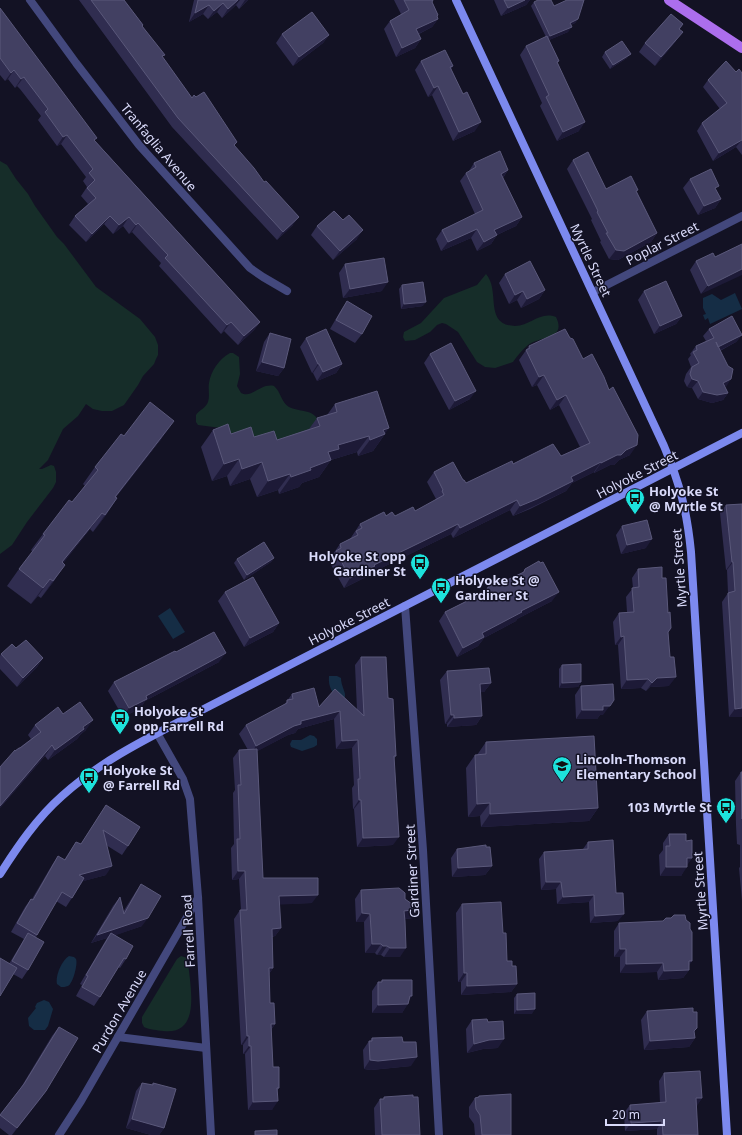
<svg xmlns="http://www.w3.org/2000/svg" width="742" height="1135" font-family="'Noto Sans',sans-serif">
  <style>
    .green { fill: #162d29 }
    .water { fill: #152d45 }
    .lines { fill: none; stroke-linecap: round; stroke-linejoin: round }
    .minor { stroke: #43487d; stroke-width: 8 }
    .secondary { stroke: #7c89ee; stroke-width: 8 }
    .primary { stroke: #ac6eed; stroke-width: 10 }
    .wall { fill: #302d50 }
    .shaded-wall { fill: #1d1a37 }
    .building { fill: #424062; stroke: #5a587a }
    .labels { text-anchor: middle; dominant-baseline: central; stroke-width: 3; stroke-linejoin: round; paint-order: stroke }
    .street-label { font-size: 13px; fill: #d9dafa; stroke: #131224 }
    .poi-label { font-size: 13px; font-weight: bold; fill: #d9dafa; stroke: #131224; text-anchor: start }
  </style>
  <rect width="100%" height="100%" fill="#131224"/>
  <g class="green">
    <path d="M0 161 7 165 16 179 28 194 35 206 57 237 64 244 96 287 140 319 155 337 158 345V355L156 359 154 364 143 376 138 385 124 405 112 411H102L93 409 86 404 78 416 63 429 48 460 39 469H42L51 465 54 466 56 472V482L53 488 27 522 12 545 0 554Z"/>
    <path d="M486 274C501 291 483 325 515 326 531 326 539 311 556 317 567 340 540 336 528 345 522 350 517 356 513 362L495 368 485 367 477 362 458 332 446 324 442 323 437 325 430 332 415 340 405 341 403 337 404 332 421 323 444 298 477 285Z"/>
    <path d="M230 353H233L239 357 240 374 237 386 241 393C252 399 260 383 274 386 281 392 281 402 289 407 298 412 313 409 318 420L315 428 284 441 262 437H239L221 428 198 425 196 422V415C199 410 206 408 208 402 210 396 208 389 209 383 211 371 219 359 230 353Z"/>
    <path d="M181 956 187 958 188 962C190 985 202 1036 163 1031 157 1030 150 1030 144 1027L142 1023V1017L177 959Z"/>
  </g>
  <g class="water">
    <path d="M735 293 742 309 710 324 708 318 705 320 703 315 706 314 703 308V298L712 294 721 300Z"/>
    <path d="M170 608 185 632 173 639 158 616Z"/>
    <path d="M329 676H337L341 678C341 686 346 692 345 697L342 700C332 694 328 687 329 676Z"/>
    <path d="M310 735 314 736 317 739V745L314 747 302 751 291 747 290 744 292 740H301Z"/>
    <path d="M69 956 74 957 76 959C78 964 73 983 68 986 65 987 64 987 61 987L57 984C55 976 62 960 69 956Z"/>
    <path d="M44 1000 49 1002 53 1009 48 1026 45 1030H34L29 1026 28 1018 36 1008 35 1007 37 1003Z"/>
  </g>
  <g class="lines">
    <g class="minor">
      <path d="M30 0 76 63 139 145 250 268 263 277 287 291"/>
      <path d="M593 292 742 216"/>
      <path d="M405 606 423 850 439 1135"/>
      <path d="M157 733 183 779 190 799 198 897 211 1135"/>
      <path d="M118 1037 206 1048"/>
      <path d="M59 1135 81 1101 198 898"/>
    </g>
    <g class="secondary">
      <path d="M456 0 664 446C680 484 687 511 691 552L727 1135"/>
      <path d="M0 874C18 846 37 818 62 796 103 759 152 736 200 711L742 433"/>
    </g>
    <path class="primary" d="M669 0 742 48"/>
  </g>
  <g class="wall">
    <path d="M79 0H124L143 25V27L163 58 192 98 237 142 234 146 293 225 277 240 172 127Z"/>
    <path d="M194 0H248L239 9 236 5 222 18 217 12 208 19 203 14 189 22Z"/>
    <path d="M394 0H433L432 2 438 15 437 16 438 19 432 27 419 34 421 39 415 48 396 57 384 29 390 21 401 14Z"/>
    <path d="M494 0H530L526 5 501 16Z"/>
    <path d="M534 2 554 6 578 19 575 23 571 25 568 32 549 40 559 61 557 63 579 131 557 141 540 106 542 103 520 55 526 46 546 37 531 6Z"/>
    <path d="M0 8 95 141 260 322 254 330 238 345 224 331 221 334 159 266 161 263 132 232 129 234 123 226 113 234 104 224 86 242 69 225 75 216 88 204 81 196 87 187 83 181 86 177 61 144 57 146 38 120 41 116 20 89 17 86 15 88 8 79 5 81 0 75Z"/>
    <path d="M683 24 679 30 676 41 655 66 639 52 645 43Z"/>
    <path d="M282 34 329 35 323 43 293 66 276 43Z"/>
    <path d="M605 52 627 58 610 69 602 57Z"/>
    <path d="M421 61 453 66 451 69 475 131 453 141 432 95 428 97 415 70Z"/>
    <path d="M736 72 742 73V155L736 147 713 161 697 131 702 123 720 109 703 87 708 80Z"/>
    <path d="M573 160 606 189 637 192 657 233 651 242 618 260 609 259 600 242 601 241 591 220 592 219 567 169Z"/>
    <path d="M474 163 508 170 503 178 522 217 516 226 497 235 491 244 477 251 471 238 441 251 436 239 442 230 475 214 460 181 466 173 469 171Z"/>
    <path d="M690 179 716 190 721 199 715 208 698 215 683 188Z"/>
    <path d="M317 226 357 239 333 260 311 235Z"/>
    <path d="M742 244 701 294 690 270 696 261 715 257Z"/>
    <path d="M345 264 382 291 343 298 339 273Z"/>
    <path d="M505 274 545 290 539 299 521 308 517 300 509 304 499 283Z"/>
    <path d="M402 285 423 306 401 309 399 289Z"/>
    <path d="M644 291 682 316 676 324 654 334 638 300Z"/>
    <path d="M347 301 362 334 355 343 330 329 341 310Z"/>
    <path d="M709 329 742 335 736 342 720 351 725 387 728 393 723 400 712 403 698 399 692 388 687 387 684 381 686 374 691 367 688 359 691 355 690 354 696 346 706 341 703 336Z"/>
    <path d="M270 333 284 368 278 376 256 371 264 342Z"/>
    <path d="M306 338 342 364 336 373 317 381 313 373H312L300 347Z"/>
    <path d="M529 346 630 455 619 460 614 465H610L594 473V472L572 483 566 491 530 509 513 516 510 510 453 538 451 534 369 574 368 576 344 588 329 561 333 555V554L340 544 350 539 360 524 386 516H395L415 511 436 500V499L427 482 434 472 463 480 466 483 513 464 561 456 580 447 559 405 550 410 537 385 532 387 519 360Z"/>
    <path d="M430 354 470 399 449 410 424 363Z"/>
    <path d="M335 404 385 434 373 451 358 456 357 452 331 460 319 477 302 483 299 487 279 494 278 490 257 497 250 479 230 486 227 476 212 481 201 447 213 430 254 437 277 440 309 429 317 418 327 415Z"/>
    <path d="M124 436 162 438 116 497 117 498 106 515 93 532 90 529 63 563 54 581 41 598 38 596 31 604 7 586 19 569 33 552 31 550 43 534 72 502 85 486 83 484 95 467Z"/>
    <path d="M742 504V717H729L722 602 728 593 727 570H726L720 513 726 505Z"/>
    <path d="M622 526 646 548 621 554 616 535Z"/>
    <path d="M274 558 271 562 244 580 234 563 237 559Z"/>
    <path d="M525 569 552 601 517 619 516 621 484 638 478 646 457 657 439 621 445 612 483 593 488 587 505 581 522 573Z"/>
    <path d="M638 569 662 578 668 613 671 628 668 633 669 686 650 687 646 691 641 688 621 689 618 645H615L613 622 619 613 627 612 626 597 633 588 632 578Z"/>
    <path d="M225 592 279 623 273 632 244 647 218 601Z"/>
    <path d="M16 648 43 658 37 667 17 687 0 669V656L1 654Z"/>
    <path d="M176 652 219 662 145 701 141 708 123 717 108 691 114 682Z"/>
    <path d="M361 657 388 698 396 756 394 759 393 845 357 847 354 809H353L352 788 354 785 352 748 336 749 334 719 298 729 295 733 288 735 257 751 263 878 312 903 279 904 281 928 275 936 272 937 273 968 269 974 270 1003 275 1024 271 1030 273 1067 279 1088 277 1091 272 1110H248L245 1054H243V1045H241L234 919 240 910H241L239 879 232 880 231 848 234 844 233 793 235 790 233 758 239 750H248L239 734 246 725 284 705 292 694 319 707 357 710 355 665Z"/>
    <path d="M562 665 581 682 578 687 559 688V669Z"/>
    <path d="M447 671 491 683 484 692H480L482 716 476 725 447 727V724H445L440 680Z"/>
    <path d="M581 686 603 715H600L597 719H576L575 695Z"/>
    <path d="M63 714 86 730 81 734 77 739 48 760 45 756 0 808 15 751 31 739 28 735 35 725Z"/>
    <path d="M486 742 598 808 589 821 481 827 480 816 468 817 466 768 475 755H477Z"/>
    <path d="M741 772H742V901L739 868 740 867V845L737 844 736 825 735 781Z"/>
    <path d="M106 805 128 846 122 855 106 845V875L83 881 66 907 56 901 36 937 28 970 22 979 13 974 9 964 24 939 11 932 25 907 31 899H32L52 865 58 856 64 860 76 842 81 844Z"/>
    <path d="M669 834 686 841 692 858 687 864 681 876H660L659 855 663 850V843Z"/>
    <path d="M588 842 616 893 618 921 590 923 589 902 557 904 556 889 541 890 539 859 544 852 583 849Z"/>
    <path d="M457 849 492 866 485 875 452 877 451 858Z"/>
    <path d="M141 884 142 926 115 935 126 959 120 968 118 967 100 997 94 1006 76 996 82 985 80 984 107 938 91 943 113 906 120 897 123 912 135 893Z"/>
    <path d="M361 890 405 899 419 909 413 918 405 919 400 957H384L381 955H377L375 953H365L364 922H356L355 899Z"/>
    <path d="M462 904 503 933 507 961 512 966 517 984 511 992 461 995V982H458L456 913Z"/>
    <path d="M619 923 689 966V970L683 978 658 980 657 972 620 973V957H614V931Z"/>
    <path d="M382 980 409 1001 402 1013H372V991L378 982H381Z"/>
    <path d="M517 994 532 1014H514V998Z"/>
    <path d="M647 1011 694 1032 695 1038 689 1047 644 1050 641 1020Z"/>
    <path d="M472 1020 488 1022 498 1048 483 1049 467 1053 466 1029Z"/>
    <path d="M59 1027 46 1091 12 1135H9L0 1128V1115L20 1089 52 1036Z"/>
    <path d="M372 1038 403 1042 411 1066 371 1070 364 1069 363 1050 369 1041H370Z"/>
    <path d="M664 1073 702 1098 696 1106 698 1135H657V1129L625 1131 624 1113 630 1105 660 1103 659 1081Z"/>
    <path d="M142 1083 152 1085 153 1083 164 1128 159 1135H151L126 1128 136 1091Z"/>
    <path d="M479 1096 511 1135H475L474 1124 469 1117V1107L475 1098 478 1097Z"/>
    <path d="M384 1097 420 1135H375L374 1108 380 1099H383Z"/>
  </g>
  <g class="shaded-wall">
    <path d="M238 0H240L236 5 222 18 228 9Z"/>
    <path d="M245 0H248L239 9Z"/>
    <path d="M525 0H530L526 5 501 16 508 8Z"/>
    <path d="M223 3 217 12 208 19 214 11Z"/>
    <path d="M209 5 203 14 189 22 195 13Z"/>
    <path d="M438 15 434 21 438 19 432 27 410 38 416 29Z"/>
    <path d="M578 19 575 23 566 27 570 23Z"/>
    <path d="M572 27 568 32 547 41 550 36Z"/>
    <path d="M683 32 676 41 655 66 661 57Z"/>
    <path d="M329 35 323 43 293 66 299 57Z"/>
    <path d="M421 39 415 48 396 57 402 48Z"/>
    <path d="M631 54 627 58 610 69 613 65Z"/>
    <path d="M14 70 8 79 5 81 11 73Z"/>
    <path d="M24 77 17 86 15 88 21 79Z"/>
    <path d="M438 86 432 95 428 97 434 88Z"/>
    <path d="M481 122 475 131 453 141 459 132Z"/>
    <path d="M585 122 579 131 557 141 563 132Z"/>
    <path d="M67 135 61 144 57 146 63 137Z"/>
    <path d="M742 140 736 147 713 161 719 153Z"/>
    <path d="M508 170 502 179 501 174Z"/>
    <path d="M721 199 715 208 698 215 704 206Z"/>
    <path d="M110 216 104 224 86 242 92 234Z"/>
    <path d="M129 217 123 226 113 234 119 225Z"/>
    <path d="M299 217 293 225 277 240 283 232Z"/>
    <path d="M522 217 516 226 488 239 494 230Z"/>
    <path d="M138 223 132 232 129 234 136 225Z"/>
    <path d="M477 229 471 238 441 251 448 242Z"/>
    <path d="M363 230 357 239 333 260 340 251Z"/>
    <path d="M657 233 651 242 618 260 609 259 616 250Z"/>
    <path d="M497 235 491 244 477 251 484 242Z"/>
    <path d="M742 269V275L701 294 708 286Z"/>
    <path d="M388 282 382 291 343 298 350 289Z"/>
    <path d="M545 290 539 299 521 308 527 299Z"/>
    <path d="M523 291 517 300 509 304 515 295Z"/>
    <path d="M426 302 423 306 401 309 404 304Z"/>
    <path d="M682 316 676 324 654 334 660 326Z"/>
    <path d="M231 322 224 331 221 334 227 325Z"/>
    <path d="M260 322 254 330 238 345 244 336Z"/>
    <path d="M742 335 736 342 713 354 718 347Z"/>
    <path d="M262 362 284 368 278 376 256 371Z"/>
    <path d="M318 364H319L313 373H312Z"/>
    <path d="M342 364 336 373 317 381 323 372Z"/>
    <path d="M544 375 537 385 532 387 539 377Z"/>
    <path d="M692 379 698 381 692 388 687 387Z"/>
    <path d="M731 379 726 387 723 383Z"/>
    <path d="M476 391 470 399 449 410 455 401Z"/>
    <path d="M703 392 728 393 723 400 712 403 698 399Z"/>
    <path d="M566 395 559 405 550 410 557 400Z"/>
    <path d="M174 421 162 438 103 513 115 497Z"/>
    <path d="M389 428 373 451 358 456 370 440 383 430Z"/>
    <path d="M369 436 357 452 331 460 319 477 302 483 299 487 279 494 291 477 310 468 338 445Z"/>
    <path d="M637 445 630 455 619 460 614 465H610L594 473 601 463Z"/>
    <path d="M239 459 227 476 212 481 224 464Z"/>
    <path d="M262 462 250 479 230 486 242 469Z"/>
    <path d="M601 462 594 472 572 483 566 491 513 516 520 506 571 477Z"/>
    <path d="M290 474 278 490 257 497 268 481Z"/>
    <path d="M117 498 106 515 93 532Z"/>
    <path d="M517 500 510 510 453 538 460 528Z"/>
    <path d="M102 513 90 529 51 579 62 562Z"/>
    <path d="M458 524 451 534 369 574 368 576 344 588 350 578 374 565Z"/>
    <path d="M652 539 646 548 621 554 627 545Z"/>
    <path d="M274 558 271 562 244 580 247 575Z"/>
    <path d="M732 562H733L727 570H726Z"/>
    <path d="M65 565 54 581 41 598 53 581Z"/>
    <path d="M50 579 38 596 31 604 43 588Z"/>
    <path d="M559 592 552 601 517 619 516 621 484 638 478 646 457 657 463 648 482 633 521 611Z"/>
    <path d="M279 623 273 632 244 647 250 638Z"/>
    <path d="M624 636 618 645H615L621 637Z"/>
    <path d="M226 653 219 662 145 701 141 708 123 717 129 708 146 696Z"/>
    <path d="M43 658 37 667 17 687 23 678Z"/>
    <path d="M676 677 669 686 650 687 646 691 652 683 657 678Z"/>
    <path d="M648 679 641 688 621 689 627 680Z"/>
    <path d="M581 682 578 687 559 688 562 683Z"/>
    <path d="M491 683 484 692 474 693 480 684Z"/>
    <path d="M614 700 603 715H600L597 719H576L582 710 603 706Z"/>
    <path d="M742 708V717H729L735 709Z"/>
    <path d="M340 711 334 719 298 729 295 733 288 735 250 755 256 746 301 721Z"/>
    <path d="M451 715H454L447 724H445Z"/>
    <path d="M482 716 476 725 447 727 454 718Z"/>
    <path d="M93 720 86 730 81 734 77 739 48 760 55 750Z"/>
    <path d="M358 740 352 748 336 749 342 741Z"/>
    <path d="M52 745 45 756 0 808V806Z"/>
    <path d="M359 800H361L354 809H353Z"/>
    <path d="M490 803 480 816 468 817 477 804Z"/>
    <path d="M598 808 589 821 481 827 490 814Z"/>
    <path d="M399 837 393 845 357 847 363 838Z"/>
    <path d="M687 858H692L686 867Z"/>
    <path d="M112 866 106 875 73 884 79 875Z"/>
    <path d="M492 866 485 875 452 877 458 868Z"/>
    <path d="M666 867H687L681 876H660Z"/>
    <path d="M238 871H245L239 879 232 880Z"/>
    <path d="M546 882H561L556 889 541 890Z"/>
    <path d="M318 895 312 903 273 905 279 896Z"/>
    <path d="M594 895 589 902 557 904 563 897Z"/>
    <path d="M419 909 413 918 397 920 404 911Z"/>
    <path d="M362 913 370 914 364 922H356Z"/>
    <path d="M624 914 618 921 590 923 595 916Z"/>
    <path d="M148 918 142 926 108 938 111 933 107 938 91 943 97 935Z"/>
    <path d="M281 928 275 936 266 937 272 929Z"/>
    <path d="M372 944H381L375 953H365Z"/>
    <path d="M383 946H387L381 955H377Z"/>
    <path d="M390 948H406L400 957H384Z"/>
    <path d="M620 949H626L620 957H614Z"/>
    <path d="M689 961H692L687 969Z"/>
    <path d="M663 963 657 972 620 973 626 964Z"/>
    <path d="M269 968H273L267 977Z"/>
    <path d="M689 970 683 978 658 980 664 971Z"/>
    <path d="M464 973H467L461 982H458Z"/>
    <path d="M517 984 511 992 461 995 467 986Z"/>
    <path d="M410 996H412L407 1004H408L402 1013H372L378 1005Z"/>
    <path d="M535 1009 532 1014H514L517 1010Z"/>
    <path d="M271 1024H275L269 1032Z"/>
    <path d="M697 1028 691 1037 695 1038 689 1047 644 1050 650 1041 694 1031Z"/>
    <path d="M247 1036H249L243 1045H241Z"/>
    <path d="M504 1039 498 1048 483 1049 467 1053 474 1044 489 1040Z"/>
    <path d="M249 1046H251L245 1054H243Z"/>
    <path d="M417 1057 411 1066 371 1070 364 1069 370 1060Z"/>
    <path d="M46 1091 40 1100 12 1135 17 1128Z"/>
    <path d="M696 1098H702L697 1106H690Z"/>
    <path d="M278 1101 272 1110H248L253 1102Z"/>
    <path d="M132 1119 164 1128 159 1135H151L126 1128Z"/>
    <path d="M662 1121 657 1129 625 1131 631 1123Z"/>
  </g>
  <g class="building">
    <path d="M91 0H124L143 25 142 26 165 55 162 56 192 98 194 95 196 97 204 92 237 142 234 145 254 168 264 182 266 181 299 217 283 232 178 118Z"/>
    <path d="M198 0H238L228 9 223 3 214 11 209 5 195 13Z"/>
    <path d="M404 0H433L432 2 438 15 437 16 438 19 416 29 421 39 402 48 390 21 409 10Z"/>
    <path d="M504 0H525L508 8Z"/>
    <path d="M538 0H551L554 6 567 0H584L578 19 570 23 572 27 550 36 534 2Z"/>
    <path d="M0 8 97 138 94 140 260 322 244 336 231 322 227 325 165 258 168 255 138 223 136 225 129 217 119 225 110 216 92 234 75 216 96 198 87 188 95 180 89 173 93 169 67 135 63 137 45 112 48 109 26 80 24 77 21 79 14 70 11 73 0 58Z"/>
    <path d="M312 12 329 35 299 57 282 34Z"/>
    <path d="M671 14 683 24 679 29 683 32 661 57 645 43Z"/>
    <path d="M547 36 559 61 557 62 585 122 563 132 546 97 549 95 526 46Z"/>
    <path d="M622 41 631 54 613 65 605 52Z"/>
    <path d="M445 50 453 66 450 67 463 94 467 92 481 122 459 132 438 86 434 88 421 61Z"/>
    <path d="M726 61 736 72 739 69 742 73V140L719 153 702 123 727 103 708 80Z"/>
    <path d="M500 151 508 170 501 174 522 217 494 230 497 235 484 242 477 229 448 242 442 230 483 210 466 173 476 167 474 163Z"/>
    <path d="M588 152 606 189 631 176 638 190 636 191 657 233 624 251 616 250 606 233H608L597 212 598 211 573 160Z"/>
    <path d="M711 169 719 186 715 188 721 199 704 206 690 179Z"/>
    <path d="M334 211 343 220 349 215 363 230 340 251 317 226Z"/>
    <path d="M742 244V269L708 286 696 261 713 253 715 257Z"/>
    <path d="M384 258 388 282 350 289 345 264Z"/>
    <path d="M530 261 545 290 527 299 523 291 515 295 505 274Z"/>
    <path d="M666 281 682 316 660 326 644 291Z"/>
    <path d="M423 282 426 302 404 304 402 285Z"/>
    <path d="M347 301 372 316 362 334 336 320Z"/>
    <path d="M732 316 742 335 718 347 716 342 728 366 733 369 731 379 723 383 728 393 717 395 703 392 698 381 692 379 690 374 692 367 699 363 693 352 697 350 696 346 714 338 709 329Z"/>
    <path d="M326 329 342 364 323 372 319 364H318L306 338Z"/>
    <path d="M565 329 570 338 573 339 583 359 592 354 604 377 609 390 613 387 638 435 637 445 626 450 621 455H617L601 463V462L571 477 573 481 537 499 520 506 517 500 460 528 458 524 374 565 375 566 350 578 336 551 341 548 340 544 358 535 356 531 362 528 360 524 384 512 386 516 392 512 395 516 413 507 415 511 444 495 442 491 443 490 434 472 453 462 463 480H464L466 483 512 461 513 464 553 444 561 456 590 443 566 395 557 400 544 375 539 377 526 350 530 348 529 346Z"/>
    <path d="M270 333 291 339 284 368 262 362Z"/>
    <path d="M451 343 476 391 455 401 430 354Z"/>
    <path d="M377 391 389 428 383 430 385 434 370 440 369 436 338 445 339 449 328 452 331 460 310 468 311 470 291 477 290 474 268 481 262 462 242 469 239 459 224 464 213 430 228 424 231 434 251 427 254 437 274 431 277 440 320 426 317 418 337 412 335 404Z"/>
    <path d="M150 402 174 421 115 497 117 498 105 515 102 513 62 562 65 565 53 581 50 579 43 588 19 569 45 535 43 534 69 500 72 502 98 470 95 467 121 434 124 436Z"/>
    <path d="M742 504V708L735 709 728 593 735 591 733 562H732L726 505Z"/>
    <path d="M647 520 652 539 627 545 622 526Z"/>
    <path d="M264 542 274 558 247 575 237 559Z"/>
    <path d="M539 561 540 563 543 562 559 592 521 611 522 612 482 633 484 637 463 648 445 612 487 591 488 587 503 579 505 581 524 572 525 569Z"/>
    <path d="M662 567V578H666L668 613 670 612 671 628 668 632 670 657H674L676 677 657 678 652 683 648 679 627 680 624 636 621 637 619 613 634 612 632 588 639 587 638 569Z"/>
    <path d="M253 577 279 623 250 638 225 592Z"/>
    <path d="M214 632 226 653 146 696 147 699 129 708 114 682 175 651 176 652Z"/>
    <path d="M26 640 43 658 23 678 1 654 12 644 16 648Z"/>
    <path d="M361 657H386L388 698 393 699 396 756H394L399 837 363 838 361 800H359L358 779H360L358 740 342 741 340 711 301 721V724L294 726 256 746 246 725 287 703V700L293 699 292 694 314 688 319 707 335 689 364 716Z"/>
    <path d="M581 664V682L562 683V665Z"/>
    <path d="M489 668 491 683 480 684 482 716 454 718V715H451L447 671Z"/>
    <path d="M613 684 614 700 610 706H603V710H582L581 686Z"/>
    <path d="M80 702 93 720 83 727 84 729 55 750 52 745 0 806V767L15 750V751L19 748H20L41 732 35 725 58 707 63 714Z"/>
    <path d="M594 736 598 808 490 814V803L477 804 475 755 486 754V742Z"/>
    <path d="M257 749 263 878H318V895L279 896 281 928 272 929 273 968H269L270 1003H274L275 1024H271L273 1067H279V1088H277L278 1101 253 1102 251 1046H249V1036H247L240 910H247L245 871H238L237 839H240L238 785H241L239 750Z"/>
    <path d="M741 772H742V819V817Z"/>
    <path d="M106 805 140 827 128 846 103 830 112 866 79 875 84 878 72 898 62 892 37 935 17 923 31 899 33 900 58 856 65 860 76 842 81 844Z"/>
    <path d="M669 834H686V841L692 840V858H687V867H666V846H670Z"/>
    <path d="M613 840 616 893H623L624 914 595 916 594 895 563 897 561 882H546L544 852 588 849V842Z"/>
    <path d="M486 845V847H490L492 866 458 868 457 849Z"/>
    <path d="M141 884 161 896 148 918 97 935 120 897 124 914Z"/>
    <path d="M399 888 405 893V899L419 909 404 911 405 921 406 948H390L387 946H383L381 944H372L370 914 362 913 361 890Z"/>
    <path d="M501 902 503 933H506L507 961H512V966H516L517 984 467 986V973H464L462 904Z"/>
    <path d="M674 915H685L686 920 690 923V929L692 932V961H689V970L664 971 663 963 626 964V949H620L619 923 663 921 666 918H671Z"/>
    <path d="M28 933 44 942 28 970 12 961Z"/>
    <path d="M111 933 133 946 126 959 124 958 100 997 82 987 88 976 86 975Z"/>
    <path d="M0 958 17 968 0 996Z"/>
    <path d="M382 980H412V996H410L408 1004 378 1005V982H382Z"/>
    <path d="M535 993V1009L517 1010V994Z"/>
    <path d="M693 1008V1012H697V1028L694 1031 695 1038 650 1041 647 1011Z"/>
    <path d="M487 1019 488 1022 503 1021 504 1039 489 1040 474 1044 472 1020Z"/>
    <path d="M59 1027 78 1038 46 1091 17 1128 0 1115 24 1084Z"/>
    <path d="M402 1037 403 1042H416L417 1057 378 1061 370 1060 369 1041H372V1038Z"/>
    <path d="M700 1071 702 1098H696L698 1135H663L662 1121 631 1123 630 1105 666 1102 664 1073Z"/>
    <path d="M142 1083 153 1085V1083L176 1089 164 1128 132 1119Z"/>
    <path d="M511 1094V1135H482L480 1115 476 1109 475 1098 479 1097V1096Z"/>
    <path d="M413 1095V1097H418L420 1135H382L380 1099H384V1097Z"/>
    <path d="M277 1130V1135H255V1131Z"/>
  </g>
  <defs>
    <symbol id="bus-pin" viewBox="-11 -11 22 30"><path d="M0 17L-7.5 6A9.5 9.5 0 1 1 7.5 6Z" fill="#1de2dc" stroke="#131224"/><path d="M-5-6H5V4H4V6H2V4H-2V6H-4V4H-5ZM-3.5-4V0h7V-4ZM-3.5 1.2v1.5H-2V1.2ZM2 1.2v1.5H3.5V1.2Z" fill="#111"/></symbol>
    <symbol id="school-pin" viewBox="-11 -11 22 30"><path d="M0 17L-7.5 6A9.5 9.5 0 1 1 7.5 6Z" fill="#1de2dc" stroke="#131224"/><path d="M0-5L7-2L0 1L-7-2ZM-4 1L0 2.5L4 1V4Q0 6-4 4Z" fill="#111"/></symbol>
  </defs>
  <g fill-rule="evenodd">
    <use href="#bus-pin" x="624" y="487" width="22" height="30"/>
    <use href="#bus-pin" x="409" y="552" width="22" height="30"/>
    <use href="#bus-pin" x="430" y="576" width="22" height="30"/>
    <use href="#bus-pin" x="109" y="707" width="22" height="30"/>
    <use href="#school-pin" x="551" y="755" width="22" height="30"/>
    <use href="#bus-pin" x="78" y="766" width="22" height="30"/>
    <use href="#bus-pin" x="715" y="796" width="22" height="30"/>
  </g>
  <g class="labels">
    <g class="street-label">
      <text transform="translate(159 147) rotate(50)">Tranfaglia Avenue</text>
      <text transform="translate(662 243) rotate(-27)">Poplar Street</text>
      <text transform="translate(591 260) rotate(65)">Myrtle Street</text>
      <text transform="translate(637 474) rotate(-27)">Holyoke Street</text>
      <text transform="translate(679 568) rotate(-94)">Myrtle Street</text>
      <text transform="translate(349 621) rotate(-27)">Holyoke Street</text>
      <text transform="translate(412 871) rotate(-93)">Gardiner Street</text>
      <text transform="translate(700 891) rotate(-94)">Myrtle Street</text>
      <text transform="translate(188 931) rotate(-93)">Farrell Road</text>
      <text transform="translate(119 1011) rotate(-60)">Purdon Avenue</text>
    </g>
    <g class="poi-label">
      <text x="649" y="491">Holyoke St<tspan x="649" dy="15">@ Myrtle St</tspan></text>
      <text x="406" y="556" text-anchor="end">Holyoke St opp<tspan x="406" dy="15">Gardiner St</tspan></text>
      <text x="455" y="580">Holyoke St @<tspan x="455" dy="15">Gardiner St</tspan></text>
      <text x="134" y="711">Holyoke St<tspan x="134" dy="15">opp Farrell Rd</tspan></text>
      <text x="576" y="759">Lincoln-Thomson<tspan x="576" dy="15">Elementary School</tspan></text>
      <text x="103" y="770">Holyoke St<tspan x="103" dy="15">@ Farrell Rd</tspan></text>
      <text x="712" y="807" text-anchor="end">103 Myrtle St</text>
    </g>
  </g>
  <path d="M606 1119v6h58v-6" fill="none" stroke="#d9dafa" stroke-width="2"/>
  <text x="612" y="1119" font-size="12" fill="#d9dafa" stroke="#131224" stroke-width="3" paint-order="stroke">20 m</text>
</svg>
